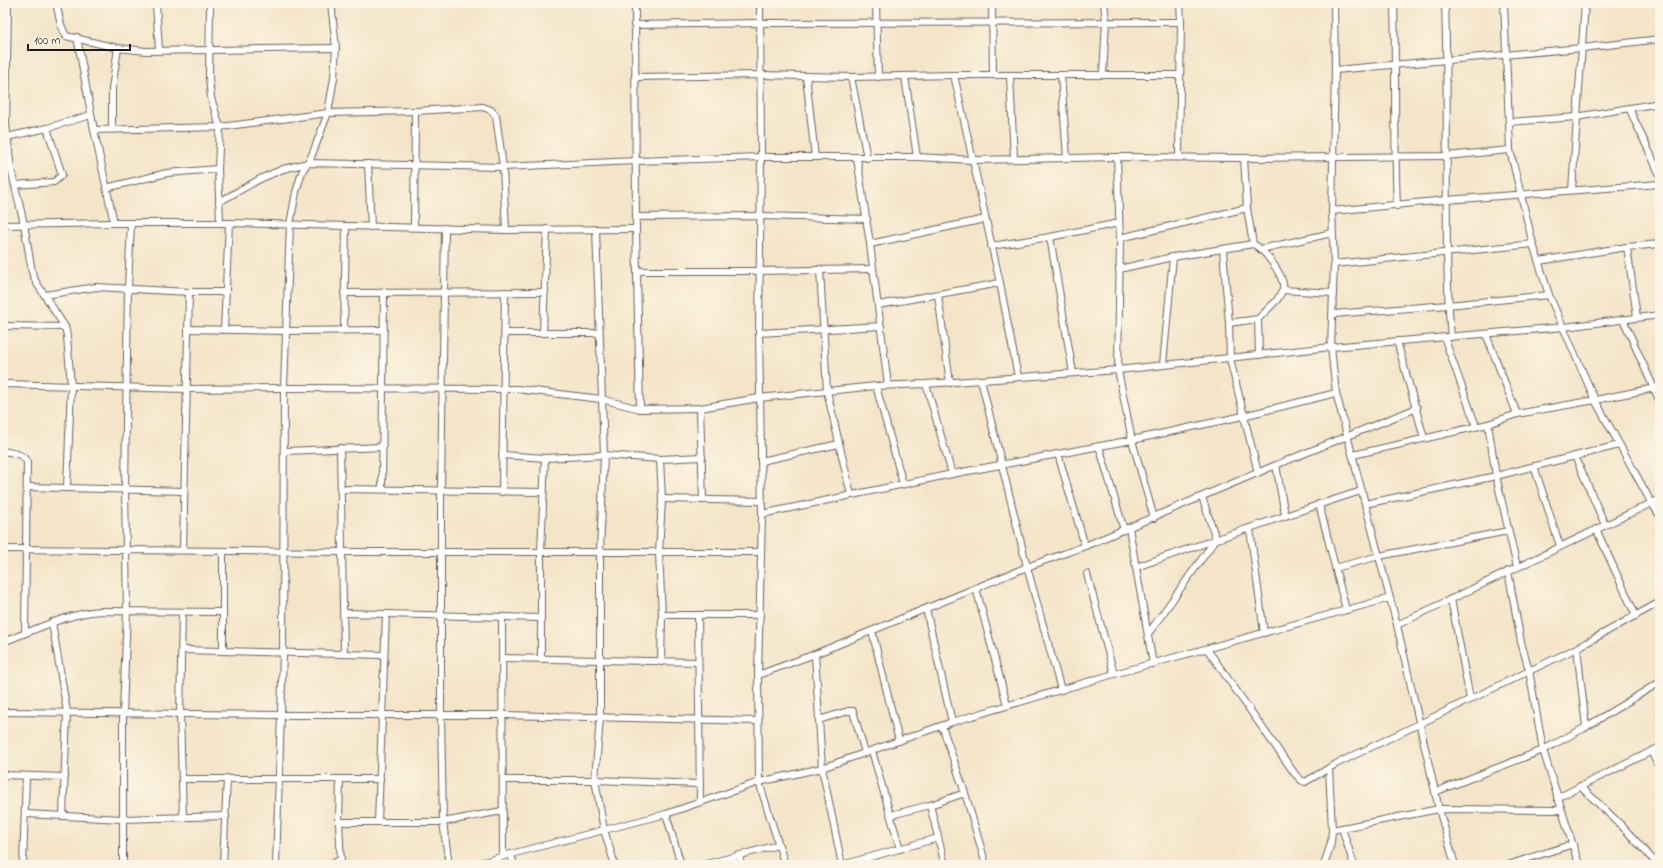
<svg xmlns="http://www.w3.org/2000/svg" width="1663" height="868" font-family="'Indie Flower',sans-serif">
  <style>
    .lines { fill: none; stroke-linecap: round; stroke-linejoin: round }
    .street-casing { stroke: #686259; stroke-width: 8 }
    .street { stroke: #fff; stroke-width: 6 }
  </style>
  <rect width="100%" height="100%" fill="#fcf5e5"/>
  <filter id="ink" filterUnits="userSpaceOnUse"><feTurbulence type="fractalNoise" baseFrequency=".025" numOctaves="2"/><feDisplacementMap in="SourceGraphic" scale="8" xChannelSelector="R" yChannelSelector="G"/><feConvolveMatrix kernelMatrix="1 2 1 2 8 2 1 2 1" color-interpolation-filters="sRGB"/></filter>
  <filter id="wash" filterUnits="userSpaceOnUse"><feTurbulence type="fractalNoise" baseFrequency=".012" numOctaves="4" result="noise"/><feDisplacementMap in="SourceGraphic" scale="16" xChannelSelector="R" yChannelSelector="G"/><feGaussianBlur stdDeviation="0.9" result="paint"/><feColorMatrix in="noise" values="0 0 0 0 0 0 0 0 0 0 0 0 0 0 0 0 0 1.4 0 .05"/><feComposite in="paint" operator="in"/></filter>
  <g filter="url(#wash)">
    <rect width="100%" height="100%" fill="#f4e5c9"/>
  </g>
  <g filter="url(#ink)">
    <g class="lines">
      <defs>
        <g id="street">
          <path d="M8 3 6 125 11 169 24 224 32 272 36 282 65 327 67 336 71 386 67 487"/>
          <path d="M56 3 61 25 66 36 118 48 146 51 336 48"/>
          <path d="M156 3 159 50"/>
          <path d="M210 3 209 77 211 98 220 127 218 169 220 223"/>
          <path d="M635 3 636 229 640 409"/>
          <path d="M760 3 761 157 759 333 762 514 758 675 759 782 785 865"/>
          <path d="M876 3 878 77"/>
          <path d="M992 3 993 75"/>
          <path d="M1334 3 1335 70 1332 211 1334 264 1331 347 1336 393 1397 625 1439 809 1455 865"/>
          <path d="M1394 3C1396 71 1394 138 1397 206"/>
          <path d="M1445 3C1448 86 1446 169 1447 252 1448 281 1448 309 1451 337"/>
          <path d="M1504 3 1510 150 1533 244 1549 295 1595 400 1651 502 1660 516"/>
          <path d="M634 25 761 23 1181 22"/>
          <path d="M77 37 94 130 114 223"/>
          <path d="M1335 70 1582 48 1660 39"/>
          <path d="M954 75 1000 283 1018 377"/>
          <path d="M1061 75 1067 158"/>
          <path d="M1103 75 1106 21 1104 3"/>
          <path d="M806 76 815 157"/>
          <path d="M1010 76 1014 159"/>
          <path d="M635 77 761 75 851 77 954 75H1180"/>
          <path d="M851 77 867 158"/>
          <path d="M905 77 917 157"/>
          <path d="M1629 108 1660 175"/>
          <path d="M1509 122 1576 117 1660 103"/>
          <path d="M112 128V89L118 48"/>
          <path d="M94 130 220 127 328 113 415 111 483 107 491 110 496 116 503 167 506 230"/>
          <path d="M7 137 47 128 91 115"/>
          <path d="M1179 156 1181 22 1180 3"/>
          <path d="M1117 157 1120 239 1118 370 1132 440 1154 518"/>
          <path d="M857 158 870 244 888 385"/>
          <path d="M1244 158 1247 208 1253 244"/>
          <path d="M368 164 371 227"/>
          <path d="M15 185 54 182 62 175 47 128"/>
          <path d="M106 188 167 173 218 169"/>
          <path d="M1572 190 1585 3"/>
          <path d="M219 202 260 179 283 169 308 163 503 167 636 161 761 157H917L974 160 1117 157 1244 158 1446 156 1510 150"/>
          <path d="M1332 211 1446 200 1660 184"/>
          <path d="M636 217 761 216 867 219"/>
          <path d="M3 225 114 223H229L506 230 636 229"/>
          <path d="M414 227 415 111"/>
          <path d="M445 228 441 490V715L443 822 449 865"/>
          <path d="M596 229 604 455 600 552V718L595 780 604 830 615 865"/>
          <path d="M1050 237 1073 373"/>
          <path d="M1120 238 1247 208"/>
          <path d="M870 244 985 219"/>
          <path d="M991 246 1050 237 1119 223"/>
          <path d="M1627 247 1637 317"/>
          <path d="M1261 249 1332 233"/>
          <path d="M1223 250 1229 323 1230 359 1258 473"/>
          <path d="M1539 261 1627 247 1660 244"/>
          <path d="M1334 264 1533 244"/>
          <path d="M820 269 827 391 851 495"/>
          <path d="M1119 269 1173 257 1253 244C1264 249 1286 277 1283 290"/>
          <path d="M637 271H759L873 269"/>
          <path d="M344 293 545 292"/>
          <path d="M45 295 96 287 189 292H225"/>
          <path d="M938 295 950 383"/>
          <path d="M878 305 1000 283"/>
          <path d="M1333 314 1448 305 1549 295"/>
          <path d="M1623 319 1660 402"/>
          <path d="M1229 323 1258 319"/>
          <path d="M3 326 65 327"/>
          <path d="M188 329 286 331 384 330"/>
          <path d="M224 330 229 223"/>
          <path d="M344 330 346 226"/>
          <path d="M543 332 547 229"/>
          <path d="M505 333H599"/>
          <path d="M759 333 881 326"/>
          <path d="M1486 334 1517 414"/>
          <path d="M1444 337 1476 426"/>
          <path d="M1397 341 1424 438"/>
          <path d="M1259 355 1258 319 1277 300 1283 290 1333 293"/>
          <path d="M1163 364 1173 257"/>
          <path d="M981 380 1027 567 1061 690"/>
          <path d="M3 384 187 389 284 388 517 389 601 399 640 409 700 408 759 398 876 386 926 384 1118 370 1331 347 1564 327 1660 315"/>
          <path d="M926 384 952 474"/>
          <path d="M876 386 903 484"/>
          <path d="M700 408 703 500"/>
          <path d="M1488 424 1496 476 1517 567"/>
          <path d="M1099 446 1124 530"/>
          <path d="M340 448 344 654"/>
          <path d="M3 451C13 453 22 453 27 462L25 633"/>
          <path d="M285 451 383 447"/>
          <path d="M1058 454 1085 546"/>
          <path d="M502 455 545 458 604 455 660 459 702 457"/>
          <path d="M1353 455 1488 424 1517 414 1595 400 1660 387"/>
          <path d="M1575 456 1605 525"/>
          <path d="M660 459 662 499 659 553 662 615 661 662"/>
          <path d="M761 461 839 444"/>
          <path d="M1276 465 1285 515"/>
          <path d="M1534 466 1560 546"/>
          <path d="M27 487 184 491"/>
          <path d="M382 488 384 292"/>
          <path d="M340 489 542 492"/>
          <path d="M502 492 505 292"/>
          <path d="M662 499 761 501"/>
          <path d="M1319 504 1346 610"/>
          <path d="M1365 504 1496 476 1619 445"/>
          <path d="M762 514 952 474 1132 440 1243 416 1336 393"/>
          <path d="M1129 528 1153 664"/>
          <path d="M1250 529 1264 633"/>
          <path d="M1596 529 1636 616"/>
          <path d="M3 549 342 552H761"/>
          <path d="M183 550 189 292"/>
          <path d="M1136 567C1211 541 1286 515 1361 491"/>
          <path d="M1335 568 1379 556 1508 531"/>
          <path d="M1508 571 1521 642 1529 670 1543 750 1579 865"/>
          <path d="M1087 574 1114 674"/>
          <path d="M976 588 1007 705"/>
          <path d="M1451 599 1470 699"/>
          <path d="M926 609 952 722"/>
          <path d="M182 612 180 714 183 817"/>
          <path d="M344 613 541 618"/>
          <path d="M662 615H760"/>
          <path d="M698 616 700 802"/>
          <path d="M502 617 503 856"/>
          <path d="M52 622 67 712 63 816"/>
          <path d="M1397 625 1660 499"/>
          <path d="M872 631 899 741"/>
          <path d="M1148 634 1216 539 1202 497"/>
          <path d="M3 642C35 630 66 614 100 611L222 612"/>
          <path d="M1577 648 1586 727"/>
          <path d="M1207 649 1295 774 1301 780 1305 782 1336 764 1577 648 1660 602"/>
          <path d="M182 650 384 655"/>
          <path d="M223 650V551"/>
          <path d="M815 654 822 768 842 865 938 838"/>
          <path d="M503 658 698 662"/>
          <path d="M541 659V552L545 458"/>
          <path d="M758 675 815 654 1027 567 1085 546 1276 465 1417 408"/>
          <path d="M3 712 281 715H503L758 721"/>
          <path d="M819 720 848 711H853L865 753"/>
          <path d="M942 726 965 793 986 865"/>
          <path d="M872 751 900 849"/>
          <path d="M1651 751 1660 770"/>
          <path d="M3 775 65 777"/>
          <path d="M182 779H380"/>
          <path d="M340 779 339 822 341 865"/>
          <path d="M503 780H595L700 784"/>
          <path d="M1580 786 1622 826 1658 865"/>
          <path d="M1435 792 1543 750 1586 727 1660 682"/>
          <path d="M1557 798 1660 747"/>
          <path d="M930 805 945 865"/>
          <path d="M26 814 122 819 226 816"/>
          <path d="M666 814 681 865"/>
          <path d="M891 815 930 805 965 793"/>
          <path d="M339 822H443L502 811"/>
          <path d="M378 822 386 614"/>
          <path d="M1342 828 1354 865"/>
          <path d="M1332 830 1439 809 1561 810"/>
          <path d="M511 854 514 865"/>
          <path d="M739 856 741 865"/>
          <path d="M23 865 26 776"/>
          <path d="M123 865V713L127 611 125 489 128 288 131 223"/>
          <path d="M223 865 227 778"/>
          <path d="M276 865 283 653 284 388 290 224 296 192 302 172 312 155 328 113 334 78 336 48 331 3"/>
          <path d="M329 865 340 860"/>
          <path d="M474 865 511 854 666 814 759 782 822 768 952 722 1114 674 1390 598"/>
          <path d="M703 865 778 845"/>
          <path d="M1324 865 1331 843 1332 830 1329 768"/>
          <path d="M1508 865 1573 844"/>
        </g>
      </defs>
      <use href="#street" class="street-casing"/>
      <use href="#street" class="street"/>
    </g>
  </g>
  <rect width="1663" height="868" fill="none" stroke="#fcf5e5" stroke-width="16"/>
  <path d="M28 44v6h102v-6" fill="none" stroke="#1c1c1c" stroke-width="2"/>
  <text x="34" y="44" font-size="12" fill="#1c1c1c" stroke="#fcf5e5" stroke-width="3" paint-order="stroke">100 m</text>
</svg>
